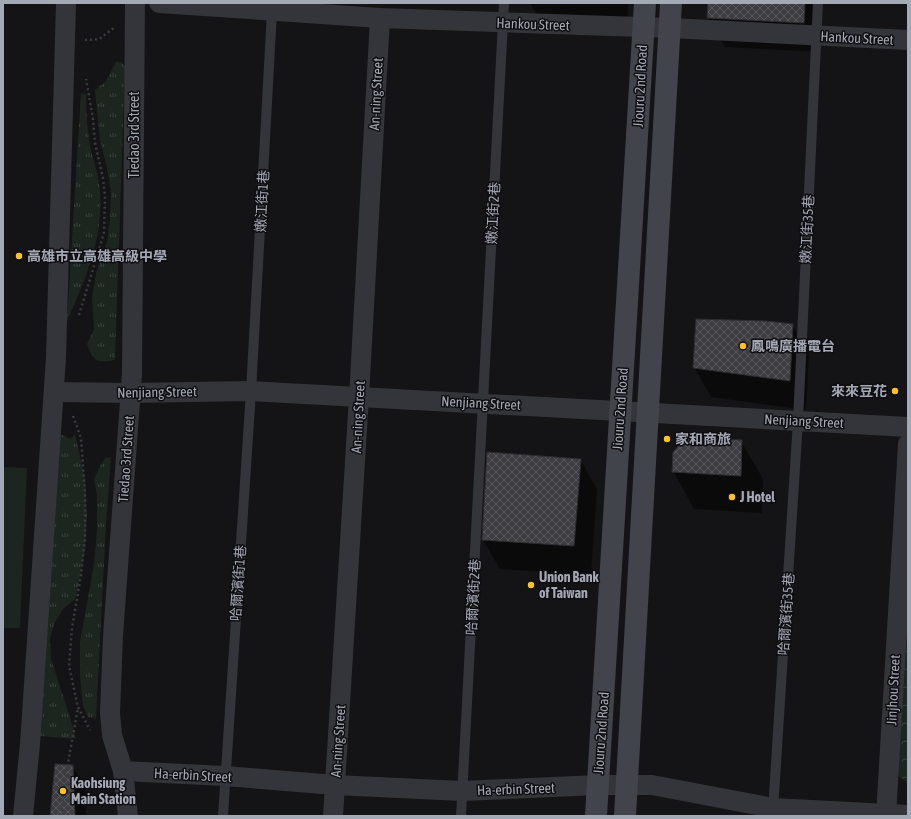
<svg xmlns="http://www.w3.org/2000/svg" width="911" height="819" font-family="'Asap Condensed','Noto Sans TC',sans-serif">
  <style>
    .grass { fill: url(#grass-tufts) }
    .forest { fill: url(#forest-crowns) }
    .garden { fill: #1d251f }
    .shadow { fill: #0007 }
    .building { fill: url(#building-cross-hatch); stroke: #2e2d31 }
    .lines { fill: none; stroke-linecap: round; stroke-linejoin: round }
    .path { stroke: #3a3c42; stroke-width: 2.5; stroke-dasharray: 2 3; stroke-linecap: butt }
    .lane { stroke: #34353a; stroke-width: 10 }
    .street { stroke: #34353a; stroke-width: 20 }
    .secondary { stroke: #42444b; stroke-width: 22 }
    .poi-dot { fill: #fac227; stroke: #0f0e10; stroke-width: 1.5 }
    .labels { text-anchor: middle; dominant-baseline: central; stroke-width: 3; stroke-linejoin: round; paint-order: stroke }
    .street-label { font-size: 14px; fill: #a4a9b6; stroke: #0f0e10 }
    .poi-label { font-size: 14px; font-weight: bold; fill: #a4a9b6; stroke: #0f0e10; text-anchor: start }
  </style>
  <defs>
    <pattern id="grass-tufts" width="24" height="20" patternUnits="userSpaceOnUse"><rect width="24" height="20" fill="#1d251f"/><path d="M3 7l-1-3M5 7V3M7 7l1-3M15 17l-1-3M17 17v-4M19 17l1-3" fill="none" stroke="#3b423d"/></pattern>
    <pattern id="forest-crowns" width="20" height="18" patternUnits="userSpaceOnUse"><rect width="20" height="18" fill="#1d251f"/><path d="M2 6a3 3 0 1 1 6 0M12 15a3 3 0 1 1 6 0" fill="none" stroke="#3b423d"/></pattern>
    <pattern id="building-cross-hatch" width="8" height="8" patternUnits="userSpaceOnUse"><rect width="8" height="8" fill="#3e3e42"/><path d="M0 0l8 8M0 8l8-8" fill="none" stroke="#57575b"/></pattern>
  </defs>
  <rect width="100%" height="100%" fill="#141315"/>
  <g class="grass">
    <path d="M116 62H122L125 67 115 360C96 363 94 362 87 344L94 330 92 298 96 273 107 242 110 219 111 193 107 168 100 140 95 90 106 81Z"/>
    <path d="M81 93 86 94C86 110 87 125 89 140 92 157 99 174 100 191 104 236 85 281 67 321Z"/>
    <path d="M60 434 71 439 75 434 85 479 87 514 85 549 79 582 75 599 63 609 54 624 50 638 51 659 70 717 76 739 40 736Z"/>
    <path d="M111 457 106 525 96 719 88 717 83 706 80 676V642L94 564 97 530V496L94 479 99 468 105 458Z"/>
  </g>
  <path class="forest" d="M908 604V783L898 776Z"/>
  <path class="garden" d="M3 467 27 468 20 628H3Z"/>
  <g class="shadow">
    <path d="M530 3H628L627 29 542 24Z"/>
    <path d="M709 3H823L820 52 725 47 708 18Z"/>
    <path d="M792 325 809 354 806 410 711 397 694 367Z"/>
    <path d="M741 441 763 479 762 513 694 509 673 471Z"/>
    <path d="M580 459 597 489 591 575 500 569 483 540Z"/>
    <path d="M72 766 85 787 86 816H51Z"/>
  </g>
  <g class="building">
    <path d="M708 3H805L804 23 707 18Z"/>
    <path d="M696 319 766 321 793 324 790 381 693 368Z"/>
    <path d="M686 438 742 440 741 476 672 472 673 452Z"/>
    <path d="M487 452 581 459 574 546 482 540Z"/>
    <path d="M55 764 73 765 75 816H50Z"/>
  </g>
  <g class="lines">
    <g class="path">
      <path d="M85 40 99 39 114 28"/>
      <path d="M79 315 101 243 104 232 105 196 103 178 95 143 93 119 86 79"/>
      <path d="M73 416 81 438 85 493V537L81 575 72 628 69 666 78 707 90 730"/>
      <path d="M62 816 63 790 78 708"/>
    </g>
    <g class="lane">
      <path d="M773 810 798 421 818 3"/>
      <path d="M223 816 251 391 272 12"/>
      <path d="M461 816 504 3"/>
    </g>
    <g class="street">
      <path d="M159 3 380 18 670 28 908 40"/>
      <path d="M54 392 131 393 251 391 908 427"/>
      <path d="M123 771 225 776 335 785 462 791 598 785H652L773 808 908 815"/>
      <path d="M23 816 30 744 56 357 66 3"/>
      <path d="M128 816 123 771 112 735 110 713 113 636 132 374 135 3"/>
      <path d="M333 816 359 397 380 18"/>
      <path d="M886 816 908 444"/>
    </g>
    <g class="secondary">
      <path d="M596 816 645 3"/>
      <path d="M625 816 671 3"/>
    </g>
  </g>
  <g class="poi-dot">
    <circle cx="19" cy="256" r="4"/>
    <circle cx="743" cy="346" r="4"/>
    <circle cx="895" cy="391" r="4"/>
    <circle cx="667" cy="439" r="4"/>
    <circle cx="732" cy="497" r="4"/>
    <circle cx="531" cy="585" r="4"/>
    <circle cx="63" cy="791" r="4"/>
  </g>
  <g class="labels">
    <g class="street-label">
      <text transform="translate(533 24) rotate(2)">Hankou Street</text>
      <text transform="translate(857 38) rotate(3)">Hankou Street</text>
      <text transform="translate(640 86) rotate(-87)">Jiouru 2nd Road</text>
      <text transform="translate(376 94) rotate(-87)">An-ning Street</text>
      <text transform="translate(134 135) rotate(-90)">Tiedao 3rd Street</text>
      <text transform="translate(262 201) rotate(-87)">嫩江街1巷</text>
      <text transform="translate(493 213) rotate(-87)">嫩江街2巷</text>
      <text transform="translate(807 229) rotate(-87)">嫩江街35巷</text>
      <text transform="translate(157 392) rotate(-1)">Nenjiang Street</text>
      <text transform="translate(481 403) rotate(3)">Nenjiang Street</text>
      <text transform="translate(620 409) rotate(-86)">Jiouru 2nd Road</text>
      <text transform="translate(358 417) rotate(-87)">An-ning Street</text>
      <text transform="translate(804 421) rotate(3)">Nenjiang Street</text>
      <text transform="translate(126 459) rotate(-86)">Tiedao 3rd Street</text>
      <text transform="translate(238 583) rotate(-86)">哈爾濱街1巷</text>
      <text transform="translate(473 597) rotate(-87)">哈爾濱街2巷</text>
      <text transform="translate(786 614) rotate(-86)">哈爾濱街35巷</text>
      <text transform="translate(893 690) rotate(-87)">Jinjhou Street</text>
      <text transform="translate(601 733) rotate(-86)">Jiouru 2nd Road</text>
      <text transform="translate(338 741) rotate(-86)">An-ning Street</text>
      <text transform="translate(193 775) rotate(3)">Ha-erbin Street</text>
      <text transform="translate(516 789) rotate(-2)">Ha-erbin Street</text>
    </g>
    <g class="poi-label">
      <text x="27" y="256">高雄市立高雄高級中學</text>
      <text x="751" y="346">鳳鳴廣播電台</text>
      <text x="887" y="391" text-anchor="end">來來豆花</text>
      <text x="675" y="439">家和商旅</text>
      <text x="740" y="497">J Hotel</text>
      <text x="539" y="577">Union Bank<tspan x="539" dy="16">of Taiwan</tspan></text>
      <text x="71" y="783">Kaohsiung<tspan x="71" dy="16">Main Station</tspan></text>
    </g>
  </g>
  <rect width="911" height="819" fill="none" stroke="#a4a9b6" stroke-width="8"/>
</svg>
